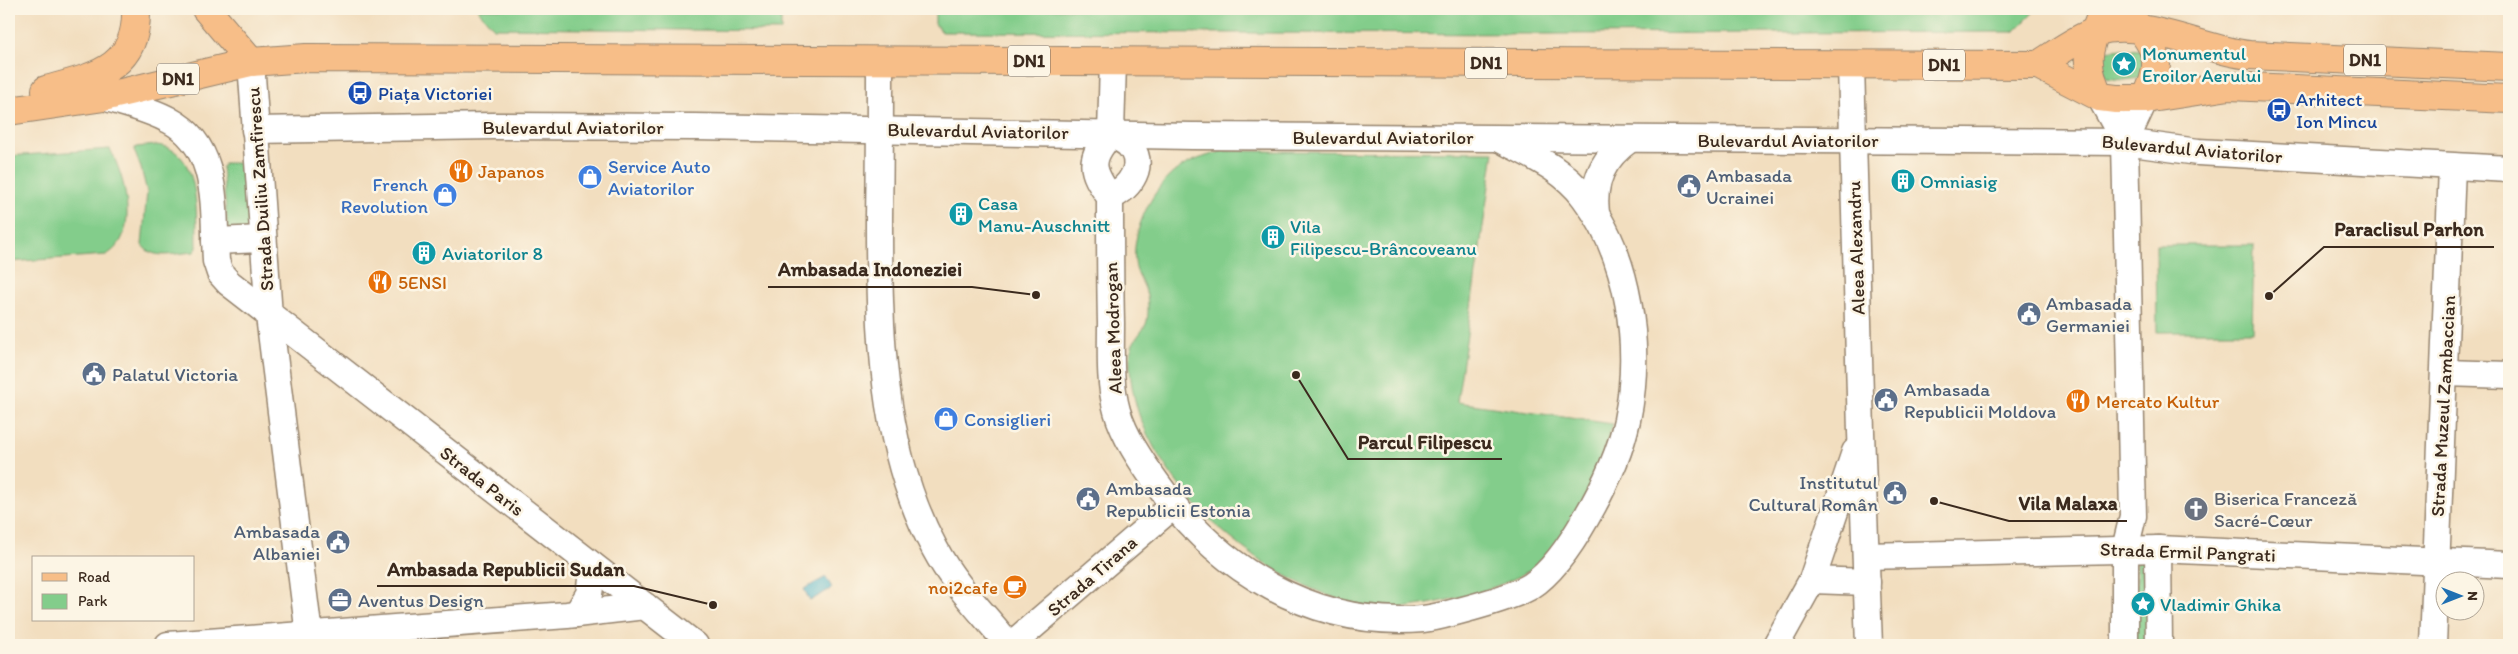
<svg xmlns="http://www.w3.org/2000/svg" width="2518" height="654" font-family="Itim,sans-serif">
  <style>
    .green { fill: #83cd8b; stroke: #5f7c54 }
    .water { fill: #48b0c7; stroke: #426d72 }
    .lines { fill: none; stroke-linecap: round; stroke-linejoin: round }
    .minor-casing { stroke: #96846e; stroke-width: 29 }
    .major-casing { stroke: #96846e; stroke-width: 30 }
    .minor { stroke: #fff; stroke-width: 26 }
    .major { stroke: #f7be88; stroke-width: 28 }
    .labels { text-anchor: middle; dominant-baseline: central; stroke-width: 5; stroke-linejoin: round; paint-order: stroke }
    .shield { fill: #fcf5e5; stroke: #75675a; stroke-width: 1 }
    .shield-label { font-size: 18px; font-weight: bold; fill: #3b2a1e }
    .culture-label { font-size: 19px; fill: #0d838f; stroke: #fcf5e5; text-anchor: start }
    .transit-label { font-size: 19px; fill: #164399; stroke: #fcf5e5; text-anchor: start }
    .street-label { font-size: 19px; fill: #3b2a1e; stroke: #fcf5e5 }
    .shop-label { font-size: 19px; fill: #366cbe; stroke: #fcf5e5; text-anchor: start }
    .food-label { font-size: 19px; fill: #c56008; stroke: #fcf5e5; text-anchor: start }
    .service-label { font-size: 19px; fill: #4e5e75; stroke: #fcf5e5; text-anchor: start }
    .worship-label { font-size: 19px; fill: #5b616d; stroke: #fcf5e5; text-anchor: start }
    .leader { fill: none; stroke: #3b2a1e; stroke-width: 2 }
    .callout-dot { fill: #3b2a1e; stroke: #fcf5e5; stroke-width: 2 }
    .callout-label { font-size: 20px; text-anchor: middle; font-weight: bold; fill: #3b2a1e; stroke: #fcf5e5; stroke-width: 5; stroke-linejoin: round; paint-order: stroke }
  </style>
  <rect width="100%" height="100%" fill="#fcf5e5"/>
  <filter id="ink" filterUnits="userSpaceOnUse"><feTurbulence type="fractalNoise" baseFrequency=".02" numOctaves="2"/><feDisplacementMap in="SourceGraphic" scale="10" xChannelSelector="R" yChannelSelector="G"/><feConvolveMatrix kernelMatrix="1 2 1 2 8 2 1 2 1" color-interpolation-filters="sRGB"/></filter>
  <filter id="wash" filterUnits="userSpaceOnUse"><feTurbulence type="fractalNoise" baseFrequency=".0096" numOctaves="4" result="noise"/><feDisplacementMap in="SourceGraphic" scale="20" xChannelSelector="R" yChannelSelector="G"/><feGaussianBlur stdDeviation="1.12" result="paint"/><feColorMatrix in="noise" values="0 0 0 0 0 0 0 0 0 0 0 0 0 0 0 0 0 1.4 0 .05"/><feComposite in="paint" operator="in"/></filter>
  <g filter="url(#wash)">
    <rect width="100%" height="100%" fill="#f2debf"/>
    <g class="green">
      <path d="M477 9H781V31L494 28Z"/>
      <path d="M935 9H2037L2014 32 1551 34 942 32 935 24Z"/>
      <path d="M2123 49 2142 50 2146 57 2142 78 2123 80 2105 78 2100 56 2105 51Z"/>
      <path d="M156 145C202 149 196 214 197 248L194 252C176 253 153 261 142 245L147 192 141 168 134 150 136 147Z"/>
      <path d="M110 149C125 177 141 236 106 255L9 262V156Z"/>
      <path d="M1223 151 1494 152 1457 402 1613 424C1600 461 1589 497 1568 531 1564 537 1560 546 1555 551 1529 575 1499 587 1465 596 1430 604 1391 614 1355 605 1346 603 1336 598 1327 595 1249 565 1173 499 1141 420 1134 402 1125 362 1133 344 1136 337 1143 331 1146 324 1149 317 1148 302 1147 295 1145 285 1138 277 1136 268 1129 236 1150 192 1174 172 1188 161 1206 156 1223 151Z"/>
      <path d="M224 163H248L256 230 228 233 222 167Z"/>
      <path d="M2156 245H2254L2252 332H2157Z"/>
      <path d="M2137 561H2147L2149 645H2135Z"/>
    </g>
    <path class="water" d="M826 577 832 588 810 601 804 589Z"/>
  </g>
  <g filter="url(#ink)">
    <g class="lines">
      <defs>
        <g id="minor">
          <path d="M880 61C880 113 880 165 879 217 879 328 880 448 935 549 954 585 984 614 1009 645"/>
          <path d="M1113 61 1111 134C1088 159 1090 170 1110 197 1110 239 1110 281 1111 323 1111 352 1109 383 1117 411 1124 436 1141 461 1156 482 1218 570 1313 628 1423 619 1435 618 1448 614 1459 611 1478 606 1515 596 1531 586 1554 571 1573 541 1586 518 1603 489 1620 454 1627 420 1642 347 1630 257 1584 197 1563 169 1532 156 1502 140"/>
          <path d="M251 62 269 316 309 635"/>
          <path d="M1851 65 1861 432 1869 645"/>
          <path d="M104 97C126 104 149 109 169 120 221 147 213 211 216 261L220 273 229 283 695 645"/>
          <path d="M2100 97 2125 142"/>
          <path d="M255 130 493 126 695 127 1192 136 2125 142 2198 152 2509 169"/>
          <path d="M1110 197C1130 188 1148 164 1128 144 1123 140 1116 137 1111 134"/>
          <path d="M1596 214C1592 181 1603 158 1630 139"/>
          <path d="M215 241 263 239"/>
          <path d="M2445 373 2509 375"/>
          <path d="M2158 549 2159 645"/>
          <path d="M1866 556 2158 549 2509 565"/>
          <path d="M1812 580 1867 582"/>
          <path d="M577 614 589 594 593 566"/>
          <path d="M168 645 567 615 645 606"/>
          <path d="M1011 645 1173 506"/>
          <path d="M1776 645 1812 580 1855 452"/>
          <path d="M2125 645V549L2133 516 2125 142 2145 99"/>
          <path d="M2433 645 2452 167"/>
        </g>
        <g id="major">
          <path d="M206 9 251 62"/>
          <path d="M2123 9C2151 41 2169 57 2145 99"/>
          <path d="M2038 65C2056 54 2075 39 2095 32 2141 16 2202 50 2249 55L2509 67"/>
          <path d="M46 90C93 77 138 70 136 9"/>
          <path d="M2100 97C2080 61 2090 44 2104 9"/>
          <path d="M9 111 104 97 251 62 306 58 2038 65 2100 97 2116 99H2145L2229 86 2509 99"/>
        </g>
      </defs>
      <use href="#minor" class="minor-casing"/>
      <use href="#major" class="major-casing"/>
      <use href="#minor" class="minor"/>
      <use href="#major" class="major"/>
    </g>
  </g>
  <defs>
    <symbol id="sight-disc" viewBox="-11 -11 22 22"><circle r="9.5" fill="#0f9aa8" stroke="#fcf5e5"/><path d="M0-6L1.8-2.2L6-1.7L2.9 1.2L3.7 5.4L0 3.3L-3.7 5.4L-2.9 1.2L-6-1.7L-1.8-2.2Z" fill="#fff"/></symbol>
    <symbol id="bus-disc" viewBox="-11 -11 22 22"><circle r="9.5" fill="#1a4fb4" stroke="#fcf5e5"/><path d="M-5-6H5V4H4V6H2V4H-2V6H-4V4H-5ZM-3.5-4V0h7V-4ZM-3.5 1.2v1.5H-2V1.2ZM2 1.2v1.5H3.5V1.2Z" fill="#fff"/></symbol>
    <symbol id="restaurant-disc" viewBox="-11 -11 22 22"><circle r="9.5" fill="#e8710a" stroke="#fcf5e5"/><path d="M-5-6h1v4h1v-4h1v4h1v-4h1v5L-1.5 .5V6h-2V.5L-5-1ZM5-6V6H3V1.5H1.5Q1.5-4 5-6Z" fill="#fff"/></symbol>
    <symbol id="shop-disc" viewBox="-11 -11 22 22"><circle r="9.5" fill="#3f7fe0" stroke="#fcf5e5"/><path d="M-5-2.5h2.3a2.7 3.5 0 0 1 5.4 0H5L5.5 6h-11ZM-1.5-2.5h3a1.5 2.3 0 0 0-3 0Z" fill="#fff"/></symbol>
    <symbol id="building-disc" viewBox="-11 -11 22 22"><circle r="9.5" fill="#0f9aa8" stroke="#fcf5e5"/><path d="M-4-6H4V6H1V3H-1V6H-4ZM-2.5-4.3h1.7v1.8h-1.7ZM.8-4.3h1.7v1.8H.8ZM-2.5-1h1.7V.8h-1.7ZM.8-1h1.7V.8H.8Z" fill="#fff"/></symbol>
    <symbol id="civic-disc" viewBox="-11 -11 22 22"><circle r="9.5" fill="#5c6f8a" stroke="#fcf5e5"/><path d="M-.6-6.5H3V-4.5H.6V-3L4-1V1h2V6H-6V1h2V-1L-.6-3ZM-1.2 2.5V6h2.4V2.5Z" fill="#fff"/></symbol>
    <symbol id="church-disc" viewBox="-11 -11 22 22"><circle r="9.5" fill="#6b7280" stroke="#fcf5e5"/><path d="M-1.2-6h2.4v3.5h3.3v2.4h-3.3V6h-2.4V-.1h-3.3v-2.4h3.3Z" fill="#fff"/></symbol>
    <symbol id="cafe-disc" viewBox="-11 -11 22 22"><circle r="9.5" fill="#e8710a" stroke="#fcf5e5"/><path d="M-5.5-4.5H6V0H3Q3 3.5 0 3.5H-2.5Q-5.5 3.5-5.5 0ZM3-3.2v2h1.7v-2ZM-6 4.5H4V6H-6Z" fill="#fff"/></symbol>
    <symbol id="office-disc" viewBox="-11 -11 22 22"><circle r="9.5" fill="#5c6f8a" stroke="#fcf5e5"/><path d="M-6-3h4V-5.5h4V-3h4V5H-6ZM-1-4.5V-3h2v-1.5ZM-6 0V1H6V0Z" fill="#fff"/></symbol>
  </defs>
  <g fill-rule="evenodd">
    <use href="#sight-disc" x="2110" y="50" width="28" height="28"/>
    <use href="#bus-disc" x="346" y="79" width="28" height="28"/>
    <use href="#bus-disc" x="2265" y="96" width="28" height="28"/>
    <use href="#restaurant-disc" x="447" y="157" width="28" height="28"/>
    <use href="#shop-disc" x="576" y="163" width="28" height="28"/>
    <use href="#building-disc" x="1889" y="167" width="28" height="28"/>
    <use href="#civic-disc" x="1675" y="172" width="28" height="28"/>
    <use href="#shop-disc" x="431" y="181" width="28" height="28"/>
    <use href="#building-disc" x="947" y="200" width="28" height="28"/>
    <use href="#building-disc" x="1259" y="223" width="28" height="28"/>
    <use href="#building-disc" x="410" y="239" width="28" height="28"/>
    <use href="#restaurant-disc" x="366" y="268" width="28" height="28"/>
    <use href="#civic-disc" x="2015" y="300" width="28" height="28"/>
    <use href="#civic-disc" x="80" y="360" width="28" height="28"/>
    <use href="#civic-disc" x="1872" y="386" width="28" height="28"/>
    <use href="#restaurant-disc" x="2064" y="387" width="28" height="28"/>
    <use href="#shop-disc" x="932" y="405" width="28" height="28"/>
    <use href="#civic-disc" x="1881" y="479" width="28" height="28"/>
    <use href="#civic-disc" x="1074" y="485" width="28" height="28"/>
    <use href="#church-disc" x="2182" y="495" width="28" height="28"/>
    <use href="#civic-disc" x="324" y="528" width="28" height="28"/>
    <use href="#cafe-disc" x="1001" y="573" width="28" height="28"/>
    <use href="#office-disc" x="326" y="586" width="28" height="28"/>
    <use href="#sight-disc" x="2129" y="590" width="28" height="28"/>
  </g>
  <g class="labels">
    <g class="shield">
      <rect x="2344" y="44.5" width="42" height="31" rx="4"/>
      <rect x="1008" y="45.5" width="42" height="31" rx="4"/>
      <rect x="1465" y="47.5" width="42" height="31" rx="4"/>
      <rect x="1923" y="49.5" width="42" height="31" rx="4"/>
      <rect x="157" y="63.5" width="42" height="31" rx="4"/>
    </g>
    <g class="shield-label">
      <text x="2365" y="60">DN1</text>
      <text x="1029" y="61">DN1</text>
      <text x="1486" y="63">DN1</text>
      <text x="1944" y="65">DN1</text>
      <text x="178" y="79">DN1</text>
    </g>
    <g class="culture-label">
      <text x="2142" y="53">Monumentul<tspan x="2142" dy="22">Eroilor Aerului</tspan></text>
      <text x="1920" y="181">Omniasig</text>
      <text x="978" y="203">Casa<tspan x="978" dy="22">Manu-Auschnitt</tspan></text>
      <text x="1290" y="226">Vila<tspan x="1290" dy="22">Filipescu-Brâncoveanu</tspan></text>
      <text x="442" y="253">Aviatorilor 8</text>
      <text x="2160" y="604">Vladimir Ghika</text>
    </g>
    <g class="transit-label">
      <text x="378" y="93">Piața Victoriei</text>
      <text x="2296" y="99">Arhitect<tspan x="2296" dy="22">Ion Mincu</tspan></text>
    </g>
    <g class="street-label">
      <text x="573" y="127">Bulevardul Aviatorilor</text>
      <text transform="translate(978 131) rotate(1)">Bulevardul Aviatorilor</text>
      <text x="1383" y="137">Bulevardul Aviatorilor</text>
      <text x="1788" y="140">Bulevardul Aviatorilor</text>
      <text transform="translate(2192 149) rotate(5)">Bulevardul Aviatorilor</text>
      <text transform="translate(260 189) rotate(-94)">Strada Duiliu Zamfirescu</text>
      <text transform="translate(1856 248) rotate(-92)">Aleea Alexandru</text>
      <text transform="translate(1113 328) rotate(-92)">Aleea Modrogan</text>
      <text transform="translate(2443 406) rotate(-87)">Strada Muzeul Zambaccian</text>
      <text transform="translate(482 481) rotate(38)">Strada Paris</text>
      <text transform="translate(2188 552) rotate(2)">Strada Ermil Pangrati</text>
      <text transform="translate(1092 576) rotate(-41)">Strada Tirana</text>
    </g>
    <g class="shop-label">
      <text x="608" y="166">Service Auto<tspan x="608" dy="22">Aviatorilor</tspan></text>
      <text x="428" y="184" text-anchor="end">French<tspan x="428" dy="22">Revolution</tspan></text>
      <text x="964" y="419">Consiglieri</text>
    </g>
    <g class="food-label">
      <text x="478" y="171">Japanos</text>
      <text x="398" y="282">5ENSI</text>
      <text x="2096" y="401">Mercato Kultur</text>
      <text x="998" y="587" text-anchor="end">noi2cafe</text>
    </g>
    <g class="service-label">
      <text x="1706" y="175">Ambasada<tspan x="1706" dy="22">Ucrainei</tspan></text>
      <text x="2046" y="303">Ambasada<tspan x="2046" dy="22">Germaniei</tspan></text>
      <text x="112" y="374">Palatul Victoria</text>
      <text x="1904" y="389">Ambasada<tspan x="1904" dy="22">Republicii Moldova</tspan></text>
      <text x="1878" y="482" text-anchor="end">Institutul<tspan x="1878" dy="22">Cultural Român</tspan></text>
      <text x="1106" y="488">Ambasada<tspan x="1106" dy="22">Republicii Estonia</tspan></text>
      <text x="320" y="531" text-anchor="end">Ambasada<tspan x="320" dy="22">Albaniei</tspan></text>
      <text x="358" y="600">Aventus Design</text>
    </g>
    <g class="worship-label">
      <text x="2214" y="498">Biserica Franceză<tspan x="2214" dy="22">Sacré-Cœur</tspan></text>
    </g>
  </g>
  <path class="leader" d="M2269 296L2324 247H2494M1036 295L972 287H768M1296 375L1348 459H1502M1934 501L2009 521H2127M713 605L634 586H377"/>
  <g class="callout-dot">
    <circle cx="2269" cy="296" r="5"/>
    <circle cx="1036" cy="295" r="5"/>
    <circle cx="1296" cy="375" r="5"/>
    <circle cx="1934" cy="501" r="5"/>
    <circle cx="713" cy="605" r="5"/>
  </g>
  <g class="callout-label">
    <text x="2409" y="236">Paraclisul Parhon</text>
    <text x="870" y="276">Ambasada Indoneziei</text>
    <text x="1425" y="449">Parcul Filipescu</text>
    <text x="2068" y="510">Vila Malaxa</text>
    <text x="506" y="576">Ambasada Republicii Sudan</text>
  </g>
  <rect width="2518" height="654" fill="none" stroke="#fcf5e5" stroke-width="30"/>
  <rect x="32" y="556" width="162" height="65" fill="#fcf5e5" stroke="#afa495"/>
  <rect x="42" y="573" width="25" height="8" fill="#f7be88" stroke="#afa495"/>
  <text x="78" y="582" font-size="15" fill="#3b2a1e">Road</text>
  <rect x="42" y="594" width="25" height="15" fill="#83cd8b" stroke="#afa495"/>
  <text x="78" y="606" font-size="15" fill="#3b2a1e">Park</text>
  <g transform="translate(2460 596) rotate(90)"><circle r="24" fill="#fcf5e5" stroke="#afa495"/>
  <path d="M0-4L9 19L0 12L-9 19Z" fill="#1f6fb2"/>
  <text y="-8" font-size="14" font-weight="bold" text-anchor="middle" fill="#3b2a1e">N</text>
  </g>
</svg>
